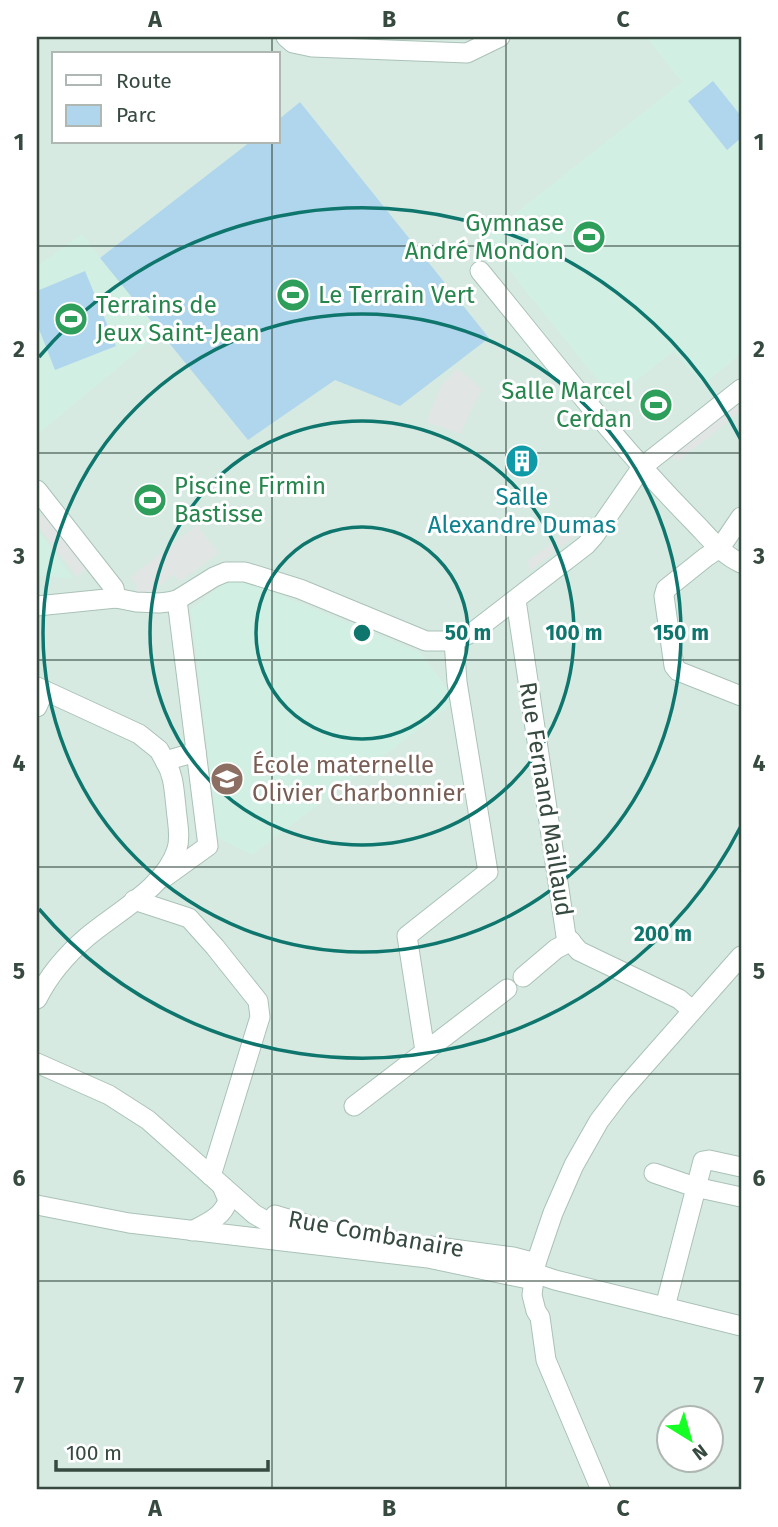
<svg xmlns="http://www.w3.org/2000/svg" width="778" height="1527" font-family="'Fira Sans',sans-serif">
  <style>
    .residential { fill: #d6eae2; fill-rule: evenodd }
    .education { fill: #d2efe4 }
    .green { fill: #afd6ec }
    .parking { fill: #e1e6e4 }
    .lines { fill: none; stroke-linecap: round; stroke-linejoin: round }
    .minor-casing { stroke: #aac2b7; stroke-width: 21 }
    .minor { stroke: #fff; stroke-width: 19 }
    .grid { fill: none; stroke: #364a40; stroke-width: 2; stroke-opacity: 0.55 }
    .ring { fill: none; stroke: #0f766e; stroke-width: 3.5 }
    .labels { text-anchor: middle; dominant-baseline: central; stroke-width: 6; stroke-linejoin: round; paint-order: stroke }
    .leisure-label { font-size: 24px; fill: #27864d; stroke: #fff; text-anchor: start }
    .culture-label { font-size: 24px; fill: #0d838f; stroke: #fff }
    .education-label { font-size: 24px; fill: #785e54; stroke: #fff; text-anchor: start }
    .street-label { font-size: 24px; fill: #364a40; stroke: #fff }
    .centre { fill: #0f766e; stroke: #fff; stroke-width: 3.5 }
    .ring-label { font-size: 21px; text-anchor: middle; font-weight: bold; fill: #0f766e; stroke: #fff; stroke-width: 6; stroke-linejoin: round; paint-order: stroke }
    .neatline { fill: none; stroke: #364a40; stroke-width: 2.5 }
    .grid-label { font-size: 23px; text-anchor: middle; font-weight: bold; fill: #364a40 }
  </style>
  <rect width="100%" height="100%" fill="#e9f5f0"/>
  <path class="residential" d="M37 37H741V1490H37ZM54 54H278V142H54ZM670 1418H712V1460H670Z"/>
  <g class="education">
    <path d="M646 37H741V354L702 385 674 351 613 399 524 289 484 238 682 82Z"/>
    <path d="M82 234 160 333 37 435V266Z"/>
    <path d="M37 529 48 543 74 579 37 575Z"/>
    <path d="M234 576 421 653 456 701 252 855 218 838 191 609Z"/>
  </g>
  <g class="green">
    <path d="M713 81 741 116V138L727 150 688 101Z"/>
    <path d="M300 102 489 338 400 406 335 380 248 440 100 258 250 142H278V120Z"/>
    <path d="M85 271 116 346 55 370 37 324V291Z"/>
  </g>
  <g class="parking">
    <path d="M457 368 482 389 469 414 461 434 426 422 442 385Z"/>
    <path d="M741 399V411L678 461 669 456Z"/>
    <path d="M45 513 88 568 77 576 37 525V519Z"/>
    <path d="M584 518V529L529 572 528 561Z"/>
    <path d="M197 525 218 553 180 582 173 574 156 589 159 596 135 594 137 586 131 577Z"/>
  </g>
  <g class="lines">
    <defs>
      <g id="minor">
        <path d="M286 37 293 43 312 47 467 53 500 37"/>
        <path d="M480 271C549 355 616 443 693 521 707 535 722 555 741 563"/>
        <path d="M37 490 114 588 116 598"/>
        <path d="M741 517 720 548 706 557 666 589 664 596 674 666 678 671 741 696"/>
        <path d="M516 600 566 936 579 951 679 999 692 1010"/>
        <path d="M37 606 116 598 136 602 159 603 168 602 177 600 214 577 226 572H245L300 589 426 641H454L473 632 586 545 594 536 642 467 741 389"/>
        <path d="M37 687 139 734 159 750 165 761"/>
        <path d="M37 707 44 691"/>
        <path d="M165 877 208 846 177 600"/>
        <path d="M134 900 189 918 215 947 258 1001 260 1017 211 1176"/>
        <path d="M523 977 556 949 571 941"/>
        <path d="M37 999C49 975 66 955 87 937 115 913 166 887 177 849 181 836 177 821 176 807 174 791 174 775 165 761L196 752"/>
        <path d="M425 1051 407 936 488 872 457 682 454 641"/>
        <path d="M37 1063 109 1095 148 1120 254 1214 273 1225 301 1238"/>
        <path d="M354 1106 507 989"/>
        <path d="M654 1173 695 1187 741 1197"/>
        <path d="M37 1205 129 1223 428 1258 533 1280"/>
        <path d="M275 1215 325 1230 400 1242"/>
        <path d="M192 1231C207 1223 223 1217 228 1200L222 1186"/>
        <path d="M430 1246 513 1257 536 1263"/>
        <path d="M534 1273 555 1280 741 1326"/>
        <path d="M665 1307 703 1161 709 1160 741 1167"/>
        <path d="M601 1490 546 1360 540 1317 536 1311 532 1295 536 1263 553 1213 574 1165 599 1121 621 1092 741 956"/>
      </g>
    </defs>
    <use href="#minor" class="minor-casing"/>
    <use href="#minor" class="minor"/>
  </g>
  <path class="grid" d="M272 37V54M506 37V1490M272 142V1490M37 246H741M37 453H741M37 660H741M37 867H741M37 1074H741M37 1281H741"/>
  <g class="ring">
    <circle cx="362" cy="633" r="106"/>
    <circle cx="362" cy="633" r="212"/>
    <circle cx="362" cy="633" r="319"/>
    <path d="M741 826A425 425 0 0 1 39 909M39 357A425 425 0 0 1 741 440"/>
  </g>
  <defs>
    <symbol id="stadium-disc" viewBox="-11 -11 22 22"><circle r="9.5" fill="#2e9e5b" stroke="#fff"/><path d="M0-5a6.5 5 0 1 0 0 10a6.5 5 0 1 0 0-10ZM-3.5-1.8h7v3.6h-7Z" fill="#fff"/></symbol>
    <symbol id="building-disc" viewBox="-11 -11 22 22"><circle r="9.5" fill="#0f9aa8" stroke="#fff"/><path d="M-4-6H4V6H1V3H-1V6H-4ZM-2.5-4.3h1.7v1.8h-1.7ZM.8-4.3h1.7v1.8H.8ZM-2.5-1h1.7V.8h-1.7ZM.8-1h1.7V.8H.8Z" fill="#fff"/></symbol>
    <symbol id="school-disc" viewBox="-11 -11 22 22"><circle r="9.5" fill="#8d6e63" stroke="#fff"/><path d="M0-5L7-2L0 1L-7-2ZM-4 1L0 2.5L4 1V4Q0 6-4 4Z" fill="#fff"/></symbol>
  </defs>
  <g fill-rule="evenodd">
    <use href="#stadium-disc" x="570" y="218" width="38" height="38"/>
    <use href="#stadium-disc" x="274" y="276" width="38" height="38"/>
    <use href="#stadium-disc" x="52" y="300" width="38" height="38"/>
    <use href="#stadium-disc" x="637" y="386" width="38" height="38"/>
    <use href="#building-disc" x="503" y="442" width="38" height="38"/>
    <use href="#stadium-disc" x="131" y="481" width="38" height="38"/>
    <use href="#school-disc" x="208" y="760" width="38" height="38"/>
  </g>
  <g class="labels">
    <g class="leisure-label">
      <text x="564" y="223" text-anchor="end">Gymnase<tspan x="564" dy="28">André Mondon</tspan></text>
      <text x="318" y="295">Le Terrain Vert</text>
      <text x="96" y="305">Terrains de<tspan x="96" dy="28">Jeux Saint-Jean</tspan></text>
      <text x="632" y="391" text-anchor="end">Salle Marcel<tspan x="632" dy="28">Cerdan</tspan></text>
      <text x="174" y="486">Piscine Firmin<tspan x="174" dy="28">Bastisse</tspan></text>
    </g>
    <g class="culture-label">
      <text x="522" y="497">Salle<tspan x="522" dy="28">Alexandre Dumas</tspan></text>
    </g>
    <g class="education-label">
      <text x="252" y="765">École maternelle<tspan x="252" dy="28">Olivier Charbonnier</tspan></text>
    </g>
    <g class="street-label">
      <text transform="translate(546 799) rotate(81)">Rue Fernand Maillaud</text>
      <text transform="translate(376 1234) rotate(10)">Rue Combanaire</text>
    </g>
  </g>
  <circle cx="362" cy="633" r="10" class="centre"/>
  <g class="ring-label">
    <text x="468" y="640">50 m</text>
    <text x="574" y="640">100 m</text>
    <text x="681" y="640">150 m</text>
    <text x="663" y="941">200 m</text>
  </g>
  <rect width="778" height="1527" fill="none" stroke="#ffffff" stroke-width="77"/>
  <rect x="52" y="52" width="228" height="91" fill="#ffffff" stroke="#afb7b3" stroke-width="2"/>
  <rect x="66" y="75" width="35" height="10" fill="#ffffff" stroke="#afb7b3" stroke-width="2"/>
  <text x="116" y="88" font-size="21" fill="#364a40">Route</text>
  <rect x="66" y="105" width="35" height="21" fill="#afd6ec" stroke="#afb7b3" stroke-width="2"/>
  <text x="116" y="122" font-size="21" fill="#364a40">Parc</text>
  <g transform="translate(690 1439) rotate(143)"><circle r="33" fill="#ffffff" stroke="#afb7b3" stroke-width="2"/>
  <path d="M0-5L12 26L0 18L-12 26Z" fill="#16ff25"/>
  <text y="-10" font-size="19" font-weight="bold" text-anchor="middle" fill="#364a40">N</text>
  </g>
  <path d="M56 1460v10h212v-10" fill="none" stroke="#364a40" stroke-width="3.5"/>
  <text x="66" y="1460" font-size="21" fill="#364a40" stroke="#ffffff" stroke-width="5" paint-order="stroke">100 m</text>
  <rect x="38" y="38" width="702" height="1450" class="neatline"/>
  <g class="grid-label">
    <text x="155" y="27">A</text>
    <text x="389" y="27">B</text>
    <text x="623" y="27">C</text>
    <text x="19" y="150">1</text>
    <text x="759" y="150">1</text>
    <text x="19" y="357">2</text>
    <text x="759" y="357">2</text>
    <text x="19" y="564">3</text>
    <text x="759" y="564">3</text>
    <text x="19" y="771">4</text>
    <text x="759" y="771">4</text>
    <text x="19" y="979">5</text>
    <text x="759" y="979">5</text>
    <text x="19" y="1186">6</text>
    <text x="759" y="1186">6</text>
    <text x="19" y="1393">7</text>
    <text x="759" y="1393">7</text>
    <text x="155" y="1516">A</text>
    <text x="389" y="1516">B</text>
    <text x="623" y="1516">C</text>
  </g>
</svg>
